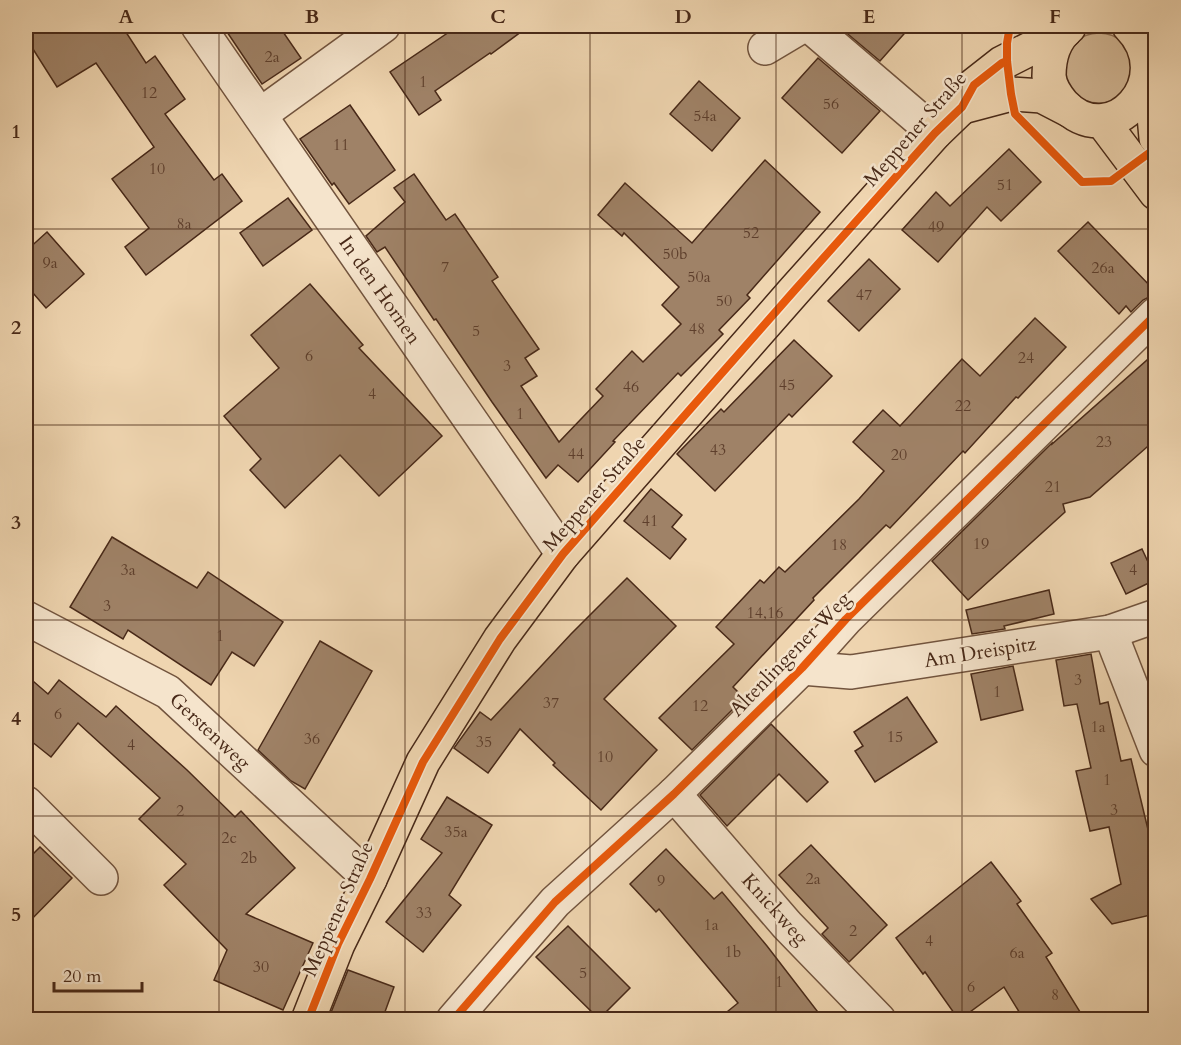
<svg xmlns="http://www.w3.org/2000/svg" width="1181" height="1045" font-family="Cardo,serif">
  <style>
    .green { fill: #d3b896; stroke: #8e7057; stroke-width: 1.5 }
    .building { fill: #9f8267; stroke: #482918; stroke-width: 1.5 }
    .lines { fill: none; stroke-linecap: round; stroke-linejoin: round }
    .minor-casing { stroke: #72543e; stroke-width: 36 }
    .major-casing { stroke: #482918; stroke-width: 36 }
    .minor { stroke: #f5e4cc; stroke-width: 33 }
    .major { stroke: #efd5b0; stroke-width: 33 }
    .cycleway-casing { stroke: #f5e4cc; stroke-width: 11 }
    .cycleway { stroke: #e8590c; stroke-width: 8 }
    .grid { fill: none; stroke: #482918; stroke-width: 1.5; stroke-opacity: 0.55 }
    .labels { text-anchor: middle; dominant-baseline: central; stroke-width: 5; stroke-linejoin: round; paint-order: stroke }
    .number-label { font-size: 16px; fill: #5e3f2c }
    .street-label { font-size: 20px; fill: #482918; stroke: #f5e4cc }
    .neatline { fill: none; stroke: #482918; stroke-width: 2 }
    .grid-label { font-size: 20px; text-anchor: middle; font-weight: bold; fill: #482918 }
  </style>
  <rect width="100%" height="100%" fill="#efd5b0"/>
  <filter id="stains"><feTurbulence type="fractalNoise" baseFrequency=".00333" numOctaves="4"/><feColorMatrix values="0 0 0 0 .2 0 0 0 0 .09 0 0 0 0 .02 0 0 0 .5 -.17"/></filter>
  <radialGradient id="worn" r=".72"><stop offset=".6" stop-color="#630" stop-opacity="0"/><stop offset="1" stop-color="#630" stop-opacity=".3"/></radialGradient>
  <circle class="green" cx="1099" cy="68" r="35"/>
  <g class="building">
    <path d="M26 26H122L146 63 155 56 185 99 165 114 214 180 222 174 242 201 146 275 125 247 149 228 112 179 154 147 96 63 57 87 26 38Z"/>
    <path d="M223 26H279L301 58 262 84Z"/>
    <path d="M458 26H529L491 54 490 53 435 91 441 100 419 115 390 72Z"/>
    <path d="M847 26H911L880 61 843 30Z"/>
    <path d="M818 58 880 111 842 153 782 98Z"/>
    <path d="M699 81 740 118 712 151 670 114Z"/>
    <path d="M350 105 395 170 349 204 334 183 332 185 300 139Z"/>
    <path d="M1009 149 1041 182 1001 221 987 207 938 262 902 230 936 192 950 206Z"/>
    <path d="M765 160 820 212 747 295 750 298 719 330 723 334 681 376 678 373 613 441 615 442 578 482 558 465 546 478 492 402 436 319 434 320 385 247 377 252 366 236 405 202 394 188 414 174 446 220 455 214 498 277 492 281 539 349 525 358 537 376 521 386 559 442 603 396 596 389 632 351 643 362 681 324 662 305 679 287 624 233 622 236 598 215 625 183 692 243Z"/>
    <path d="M288 198 312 230 263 266 240 233Z"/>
    <path d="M1088 222 1155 291V296H1151L1143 300 1131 312 1126 306 1119 314 1058 251Z"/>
    <path d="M47 232 84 274 46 308 26 285V251Z"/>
    <path d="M869 259 900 289 859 331 828 301Z"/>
    <path d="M310 284 363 345 359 348 442 436 379 496 340 455 285 508 250 470 261 459 224 416 279 368 251 335Z"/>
    <path d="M1035 318 1066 347 1018 398 1016 397 965 453 963 451 890 528 886 525 813 598 814 600 733 687 744 698 692 750 659 718 734 644 716 627 760 580 764 583 779 567 785 572 859 499 884 471 853 442 883 410 900 426 962 359 980 376Z"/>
    <path d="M794 340 832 376 792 417 789 414 715 491 677 454 721 409 724 412Z"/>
    <path d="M1155 353V440L1090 497 1063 504 1065 512 968 600 932 561 1052 443V444Z"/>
    <path d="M651 489 682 515 672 527 686 539 670 559 624 521Z"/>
    <path d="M112 537 197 588 208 572 283 622 254 666 232 652 211 685 128 630 123 639 70 607Z"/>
    <path d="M1142 549 1155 577V580L1126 594 1111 563Z"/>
    <path d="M627 578 676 626 604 699 657 750 601 810 553 765 555 763 520 729 488 773 454 748 480 712 491 720 571 634Z"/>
    <path d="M1049 590 1054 614 1004 626 1005 629 972 634 966 610Z"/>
    <path d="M320 641 372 671 305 789 291 781 258 750Z"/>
    <path d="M1091 654 1100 704 1108 702 1121 761 1131 759 1151 842 1155 841V914L1112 924 1091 899 1121 884 1109 827 1090 831 1076 771 1091 768 1077 704 1064 706 1056 660Z"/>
    <path d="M1013 666 1023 710 981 720 971 674Z"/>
    <path d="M26 675 48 694 59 680 106 717 116 706 187 770 235 817 241 811 295 868 246 914 313 943 283 1010 214 980 227 950 164 885 186 864 139 819 160 798 78 723 51 757 26 737Z"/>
    <path d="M907 697 937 742 875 782 855 751 863 746 854 732Z"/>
    <path d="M771 724 828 782 807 802 779 774 727 826 700 795Z"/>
    <path d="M447 797 492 825 449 895 461 905 423 952 386 922 442 853 421 839Z"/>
    <path d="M811 845 887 925 849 962 822 934 828 928 779 875Z"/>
    <path d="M40 847 72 878 26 925V861Z"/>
    <path d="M666 849 714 899 722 892 767 946 824 1020H717L738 1003 659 909 656 912 630 884Z"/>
    <path d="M991 862 1021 901 1017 904 1052 953 1046 957 1085 1020H1024L1004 987 959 1020 925 972 923 974 896 938Z"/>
    <path d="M568 926 630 988 599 1019 536 957Z"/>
    <path d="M348 970 394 987 382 1020H328Z"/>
  </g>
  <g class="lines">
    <defs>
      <g id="minor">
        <path d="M198 26 563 554"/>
        <path d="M810 26 935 133"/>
        <path d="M765 48 802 26"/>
        <path d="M260 115 383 26"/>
        <path d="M26 618 168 692 370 879"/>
        <path d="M1110 632 1156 750"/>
        <path d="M802 668 851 672 1110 632 1156 616"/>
        <path d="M674 794 787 925 879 1020"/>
        <path d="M26 803 101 878"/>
        <path d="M453 1020 555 902 674 794 802 668 846 619 1156 314"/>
      </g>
      <g id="major">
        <path d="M1069 27C1054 39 1049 57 1049 76 1050 87 1056 96 1063 104 1111 155 1181 79 1129 26"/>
        <path d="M1151 82 1156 138"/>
        <path d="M962 107 1011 94 1042 96 1069 110"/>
        <path d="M1102 121 1156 193"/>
        <path d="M308 1020 338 944 370 879 423 762 500 639 563 554 794 291 935 133 962 107 974 85 1002 63 1065 31"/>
      </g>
    </defs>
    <use href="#minor" class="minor-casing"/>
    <use href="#major" class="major-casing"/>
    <use href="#minor" class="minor"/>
    <use href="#major" class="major"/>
    <defs>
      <g id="cycleway">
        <path d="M1010 26 1007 43V61L1011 94 1015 114 1082 182 1111 181 1156 148"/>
        <path d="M308 1020 338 944 370 879 423 762 500 639 563 554 794 291 935 133 962 107 974 85 1002 63 1007 61"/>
        <path d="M453 1020 555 902 674 794 802 668 846 619 1156 314"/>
      </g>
    </defs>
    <use href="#cycleway" class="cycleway-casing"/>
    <use href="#cycleway" class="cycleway"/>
  </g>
  <path class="grid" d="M219 26V1020M405 26V1020M590 26V1020M776 26V1020M962 26V1020M26 229H1156M26 425H1156M26 620H1156M26 816H1156"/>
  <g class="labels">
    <g class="number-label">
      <text x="272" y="57">2a</text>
      <text x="423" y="82">1</text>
      <text x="149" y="93">12</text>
      <text x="831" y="104">56</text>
      <text x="705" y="116">54a</text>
      <text x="341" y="145">11</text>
      <text x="157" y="169">10</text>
      <text x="1005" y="185">51</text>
      <text x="184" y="224">8a</text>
      <text x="936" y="227">49</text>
      <text x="751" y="233">52</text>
      <text x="675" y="254">50b</text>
      <text x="50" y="263">9a</text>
      <text x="445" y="267">7</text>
      <text x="1103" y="268">26a</text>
      <text x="699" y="277">50a</text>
      <text x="864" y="295">47</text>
      <text x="724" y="301">50</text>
      <text x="697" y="329">48</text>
      <text x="476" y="331">5</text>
      <text x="309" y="356">6</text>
      <text x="1026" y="358">24</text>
      <text x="507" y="366">3</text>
      <text x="787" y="385">45</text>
      <text x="631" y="387">46</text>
      <text x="372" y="394">4</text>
      <text x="963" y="406">22</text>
      <text x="520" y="414">1</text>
      <text x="1104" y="442">23</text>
      <text x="718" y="450">43</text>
      <text x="576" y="454">44</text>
      <text x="899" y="455">20</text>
      <text x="1053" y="487">21</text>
      <text x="650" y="521">41</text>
      <text x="981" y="544">19</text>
      <text x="839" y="545">18</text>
      <text x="128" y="570">3a</text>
      <text x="1133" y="570">4</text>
      <text x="107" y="606">3</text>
      <text x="765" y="613">14,16</text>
      <text x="220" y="636">1</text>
      <text x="1078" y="680">3</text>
      <text x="997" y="692">1</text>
      <text x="551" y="703">37</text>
      <text x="700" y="706">12</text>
      <text x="58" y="714">6</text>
      <text x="1098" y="727">1a</text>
      <text x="895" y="737">15</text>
      <text x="312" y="739">36</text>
      <text x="484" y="742">35</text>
      <text x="131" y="745">4</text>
      <text x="605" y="757">10</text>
      <text x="1107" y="780">1</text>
      <text x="1114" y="810">3</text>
      <text x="180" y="811">2</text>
      <text x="456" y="832">35a</text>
      <text x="229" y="838">2c</text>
      <text x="249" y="858">2b</text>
      <text x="813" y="879">2a</text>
      <text x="661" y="881">9</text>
      <text x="424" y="913">33</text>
      <text x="711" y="925">1a</text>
      <text x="853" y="931">2</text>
      <text x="929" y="941">4</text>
      <text x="733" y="952">1b</text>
      <text x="1017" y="953">6a</text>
      <text x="261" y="967">30</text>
      <text x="583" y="973">5</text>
      <text x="779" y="982">1</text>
      <text x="971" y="987">6</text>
      <text x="1055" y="995">8</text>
    </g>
    <g class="street-label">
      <text transform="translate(915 129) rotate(-49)">Meppener Straße</text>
      <text transform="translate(380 290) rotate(55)">In den Hornen</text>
      <text transform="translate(594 494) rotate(-49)">Meppener Straße</text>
      <text transform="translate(980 652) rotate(-9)">Am Dreispitz</text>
      <text transform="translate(790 654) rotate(-46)">Altenlingener Weg</text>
      <text transform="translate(210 731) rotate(43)">Gerstenweg</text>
      <text transform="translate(338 909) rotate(-66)">Meppener Straße</text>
      <text transform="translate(775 909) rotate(48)">Knickweg</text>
    </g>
  </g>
  <rect width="1181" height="1045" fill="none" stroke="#efd5b0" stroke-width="66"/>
  <path d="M54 982v9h88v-9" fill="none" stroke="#482918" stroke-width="3"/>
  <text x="63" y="982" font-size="18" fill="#482918" stroke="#f5e4cc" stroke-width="4.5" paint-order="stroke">20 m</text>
  <rect x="33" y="33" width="1115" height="979" class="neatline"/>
  <g class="grid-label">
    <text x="126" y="23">A</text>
    <text x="312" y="23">B</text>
    <text x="498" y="23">C</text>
    <text x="683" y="23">D</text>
    <text x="869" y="23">E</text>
    <text x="1055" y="23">F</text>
    <text x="16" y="138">1</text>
    <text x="16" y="334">2</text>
    <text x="16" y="529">3</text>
    <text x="16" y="725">4</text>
    <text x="16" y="921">5</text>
  </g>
  <rect width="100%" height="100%" filter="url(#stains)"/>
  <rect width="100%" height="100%" fill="url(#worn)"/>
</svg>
